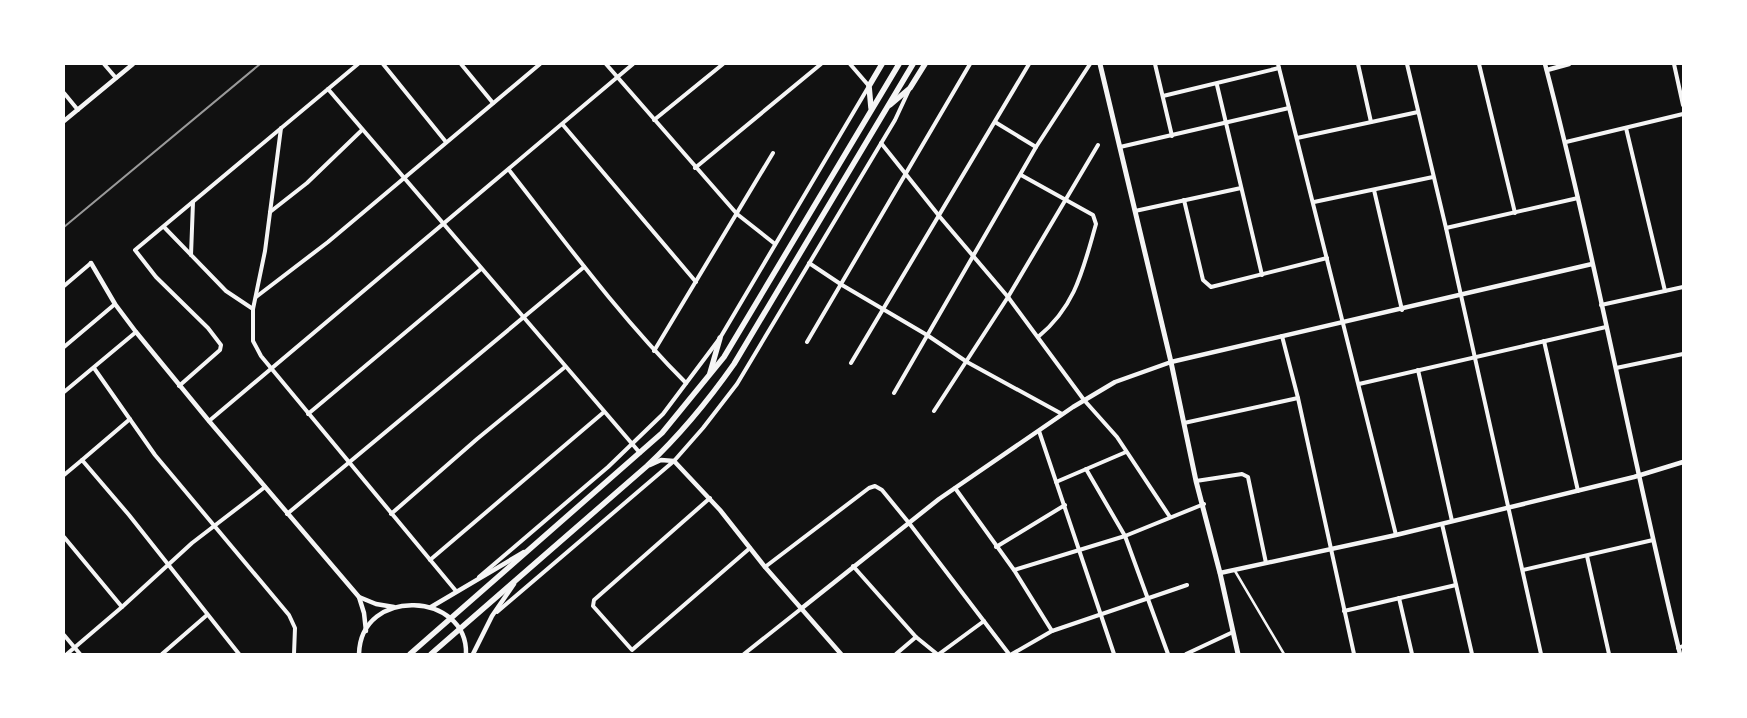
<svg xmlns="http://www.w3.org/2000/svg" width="1747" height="718" font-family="'Sofia Sans Condensed',sans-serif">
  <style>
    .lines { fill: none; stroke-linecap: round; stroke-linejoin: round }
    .pedestrian { stroke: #f5f5f5; stroke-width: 2.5 }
    .minor { stroke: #f5f5f5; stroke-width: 4 }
    .tertiary { stroke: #f5f5f5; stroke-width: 4.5 }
    .secondary { stroke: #f5f5f5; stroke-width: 5 }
    .primary { stroke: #f5f5f5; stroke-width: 5.5 }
    .rail { stroke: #9a9a9a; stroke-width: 2 }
  </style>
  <rect width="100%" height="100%" fill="#111"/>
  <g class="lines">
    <path class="pedestrian" d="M1235 571 1284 654"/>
    <g class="minor">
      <path d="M104 64 116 78"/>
      <path d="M383 64 446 142"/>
      <path d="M461 64 493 103"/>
      <path d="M606 64 737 214 775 244"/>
      <path d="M1155 64 1172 136"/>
      <path d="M1278 64 1396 535"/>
      <path d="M1358 64 1371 122"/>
      <path d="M1407 64 1446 228 1541 654"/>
      <path d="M1479 64 1515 213"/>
      <path d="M1674 64 1683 105"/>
      <path d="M1217 85 1262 275"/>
      <path d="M328 89 640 453"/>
      <path d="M64 93 78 110"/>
      <path d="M1163 96 1279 68"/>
      <path d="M654 120 723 64"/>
      <path d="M995 122 1036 147"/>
      <path d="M563 125 696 282"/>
      <path d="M281 128 265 251 253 309V341L261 356 456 591"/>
      <path d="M1626 128 1665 291"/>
      <path d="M1297 138 1418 112"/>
      <path d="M1566 142 1683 114"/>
      <path d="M881 143 940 217 1008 297 1084 400 1117 437 1170 517"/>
      <path d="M1120 147 1289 108"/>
      <path d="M695 168 821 64"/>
      <path d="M509 170C566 243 621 318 686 383"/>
      <path d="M1021 175 1093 215 1096 224C1083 269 1076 306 1038 337"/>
      <path d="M1374 190 1402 310"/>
      <path d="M1184 200 1203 280 1211 287 1327 258"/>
      <path d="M1314 202 1433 177"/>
      <path d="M1135 211 1241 188"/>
      <path d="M270 212 307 183 362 130"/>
      <path d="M164 227 226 291 253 309"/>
      <path d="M1446 228 1578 198"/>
      <path d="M191 255 193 202"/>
      <path d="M809 263 842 285 927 335 967 362 1062 414"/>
      <path d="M64 286 91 263"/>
      <path d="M256 297 328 242 540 64"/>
      <path d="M1601 305 1683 287"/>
      <path d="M1282 336 1298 398 1354 654"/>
      <path d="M1544 341 1578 491"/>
      <path d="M807 342 970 64"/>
      <path d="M64 347 115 304"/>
      <path d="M654 351 773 153"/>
      <path d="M851 363 1029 64"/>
      <path d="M94 368 155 455 289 615 295 628 294 654"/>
      <path d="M1616 368 1683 354"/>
      <path d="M1418 370 1452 521"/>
      <path d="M1359 384 1606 327"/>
      <path d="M179 386 220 350 221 345 208 328 156 277 135 250 358 64"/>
      <path d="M64 392 136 332"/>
      <path d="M894 393 1036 147 1090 64"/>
      <path d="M934 411 1008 297 1098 145"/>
      <path d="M308 414 481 269"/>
      <path d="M209 421 633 64"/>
      <path d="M1184 423 1298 398"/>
      <path d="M1039 431 1114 654"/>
      <path d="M82 460 130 419"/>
      <path d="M1086 469 1125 536 1168 654"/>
      <path d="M64 475 82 460 129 515 239 654"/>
      <path d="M1196 481 1242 474 1248 477 1266 563"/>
      <path d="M1056 482 1126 452"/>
      <path d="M955 488 1014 570 1052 631"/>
      <path d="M710 498 594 600 593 606 632 650 750 548"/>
      <path d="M287 514 584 267"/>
      <path d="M391 514 477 439 565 367"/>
      <path d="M1442 524 1472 654"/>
      <path d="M64 537 122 607"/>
      <path d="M996 547 1065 505"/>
      <path d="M1587 556 1609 654"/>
      <path d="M430 560 604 412"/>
      <path d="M853 566 916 637 937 654"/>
      <path d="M765 567 869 488 875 486 882 490 909 523 1009 654"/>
      <path d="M1014 570 1125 536 1204 504"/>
      <path d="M1523 570 1653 540"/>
      <path d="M479 577 608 467 663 414 720 338 869 86 850 64"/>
      <path d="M1399 598 1412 654"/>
      <path d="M1344 611 1456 585"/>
      <path d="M497 612 674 461 703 428 737 384 895 120 909 90"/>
      <path d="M64 635 80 654"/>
      <path d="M1678 648 1683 646"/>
      <path d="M67 654 122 607 192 543 265 487"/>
      <path d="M162 654 207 615"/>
      <path d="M744 654 802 608"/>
      <path d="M896 654 916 637"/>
      <path d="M939 654 984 621"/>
      <path d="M1012 654 1052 631 1187 585"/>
      <path d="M1186 654 1233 632"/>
    </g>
    <g class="tertiary">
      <path d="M1545 64C1596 259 1632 458 1680 654"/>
      <path d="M1547 70 1569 64"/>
      <path d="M64 121 133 64"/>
      <path d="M91 263 115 304 136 332 209 421 359 597 376 604 394 607"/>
      <path d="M650 465 661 460 674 461 720 510 765 567 841 654"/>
      <path d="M1220 573 1396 535 1634 477 1683 462"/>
      <path d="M359 597 364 613 366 631"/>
      <path d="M431 607 524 552"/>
      <path d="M802 608 939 499 1073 407 1115 382 1171 362 1592 264"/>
      <path d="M359 654C361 586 468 592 466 654"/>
      <path d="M473 654 492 616 514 584"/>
    </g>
    <path class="secondary" d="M1100 64 1171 362 1196 481 1220 573 1238 654"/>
    <g class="primary">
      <path d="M890 105 910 88 925 64"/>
      <path d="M871 108 869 86 882 64"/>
      <path d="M710 373 720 338"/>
      <path d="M410 654 662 433 724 357 899 64"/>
      <path d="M431 654 647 466C680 435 708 401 734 364L913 64"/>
    </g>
    <path class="rail" d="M64 227 260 64"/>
  </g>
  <rect width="1747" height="718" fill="none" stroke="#ffffff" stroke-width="130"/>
</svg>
